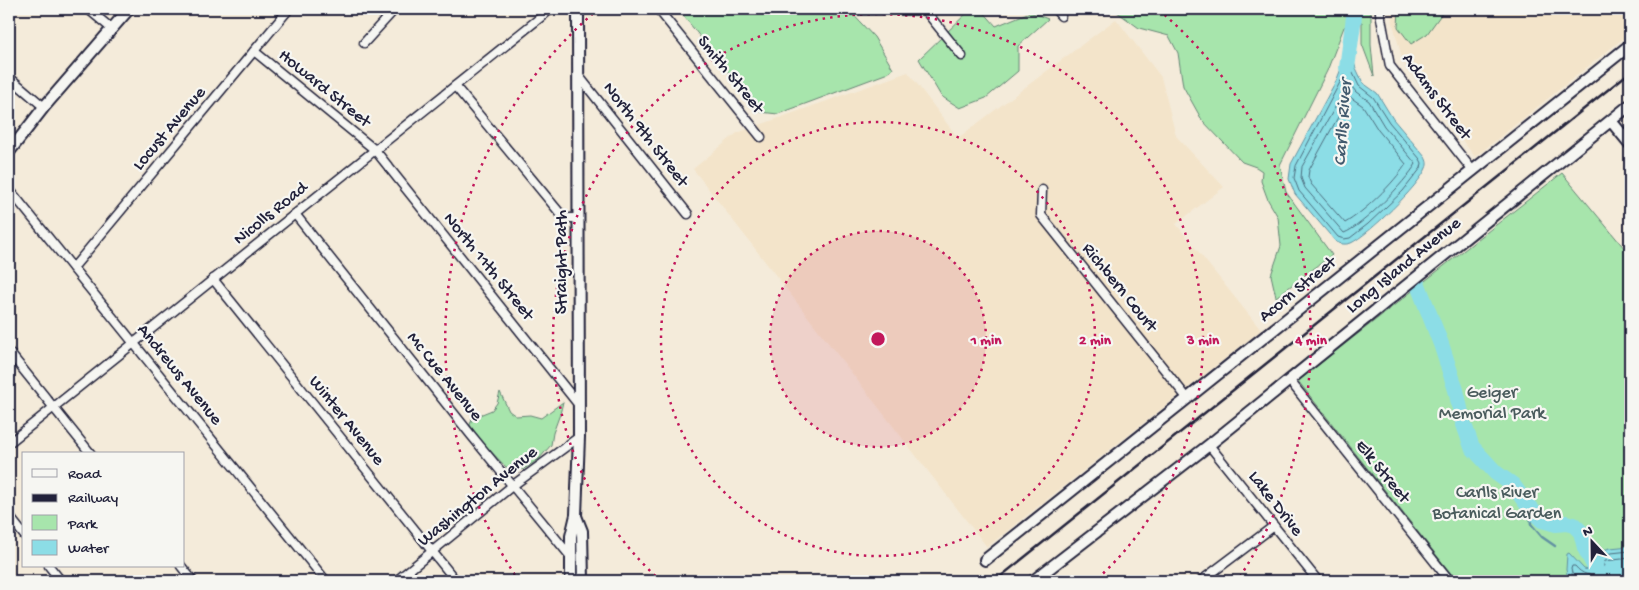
<svg xmlns="http://www.w3.org/2000/svg" width="1639" height="590" font-family="'Gochi Hand',sans-serif">
  <style>
    .built { fill: #f3e4ca }
    .green { fill: #a7e5ac; stroke: #648474 }
    .water { fill: #8cdde6; stroke: #6292a2 }
    .lines { fill: none; stroke-linecap: round; stroke-linejoin: round }
    .shore { stroke: #4c6d7f; stroke-width: 1 }
    .stream { stroke: #6292a2; stroke-width: 2.5 }
    .river { stroke: #8cdde6; stroke-width: 16 }
    .street-casing { stroke: #22223b; stroke-width: 11 }
    .secondary-casing { stroke: #22223b; stroke-width: 14 }
    .street { stroke: #f6f6f2; stroke-width: 8 }
    .secondary { stroke: #f6f6f2; stroke-width: 10 }
    .rail { stroke: #22223b; stroke-width: 2.5 }
    .ring { fill: none; stroke: #c2185b; stroke-width: 2.5; stroke-dasharray: 2.5 5 }
    .labels { text-anchor: middle; dominant-baseline: central; stroke-width: 4.5; stroke-linejoin: round; paint-order: stroke }
    .street-label { font-size: 18px; fill: #22223b; stroke: #f6f6f2 }
    .park-label { font-size: 18px; fill: #4a5c5d; stroke: #f6f6f2 }
    .water-label { font-size: 19px; font-style: italic; fill: #425a6e; stroke: #f6f6f2 }
    .centre { fill: #c2185b; stroke: #f6f6f2; stroke-width: 2.5 }
    .ring-label { font-size: 15px; text-anchor: middle; font-weight: bold; fill: #c2185b; stroke: #f6f6f2; stroke-width: 4.5; stroke-linejoin: round; paint-order: stroke }
  </style>
  <rect width="100%" height="100%" fill="#f4ebda"/>
  <filter id="ink" filterUnits="userSpaceOnUse"><feTurbulence type="fractalNoise" baseFrequency=".02" numOctaves="2"/><feDisplacementMap in="SourceGraphic" scale="10" xChannelSelector="R" yChannelSelector="G"/><feConvolveMatrix kernelMatrix="1 2 1 2 8 2 1 2 1" color-interpolation-filters="sRGB"/></filter>
  <g filter="url(#ink)">
    <g class="built">
      <path d="M1394 9H1630V33L1475 157 1403 62 1390 12Z"/>
      <path d="M1116 19 1161 77 1176 136 1224 187 1176 224 1261 330 987 547 693 169 737 133 908 72 958 138Z"/>
    </g>
    <g class="green">
      <path d="M678 9H848L874 37 893 69 888 73 778 114 760 112Z"/>
      <path d="M971 9H981L996 26 1030 12 1048 19 1018 46V71L986 98 960 108 941 96 919 59Z"/>
      <path d="M1113 9H1371V45L1374 76 1362 44V22L1344 27 1327 71 1280 165 1286 192 1332 255 1276 297 1271 275 1281 246 1278 217 1268 200 1261 181 1262 171 1256 167 1242 162 1202 120 1183 86 1178 53 1169 36 1139 28Z"/>
      <path d="M1399 9H1445L1427 34 1411 44 1398 27Z"/>
      <path d="M1562 173 1630 255V581H1457L1298 381Z"/>
      <path d="M500 392 509 411 516 416 530 415 541 418 563 402 560 414 553 433 551 445 539 459 524 469 516 470 506 467 480 440 470 425 472 418 492 410 497 403Z"/>
    </g>
    <g class="water">
      <path d="M1349 48 1356 68 1363 83 1377 93 1393 119 1425 157C1427 161 1428 164 1426 168 1420 185 1367 236 1351 243 1345 245 1341 244 1336 242L1295 194 1289 179 1291 164 1337 79Z"/>
      <path d="M1630 546V581H1569L1566 570 1567 554 1569 553 1584 569 1589 570 1593 566 1582 552 1585 548 1596 552 1610 548Z"/>
    </g>
    <g class="lines">
      <g class="shore">
        <path d="M1348 68 1351 69 1359 86 1373 97 1389 122 1420 159 1422 163 1421 168 1403 191 1368 224 1350 238 1344 239 1338 237 1299 191 1294 178 1296 166Z"/>
        <path d="M1349 83 1356 92 1369 101 1384 126 1416 164C1405 182 1363 226 1344 233L1305 188 1301 178 1302 167Z"/>
        <path d="M1350 97 1363 106 1378 130 1406 164C1394 183 1364 212 1345 223L1311 184 1308 177 1309 170 1348 99Z"/>
        <path d="M1574 581 1571 569 1572 566H1575C1587 581 1604 575 1594 559L1596 557 1611 553 1630 551"/>
        <path d="M1591 581 1601 576 1605 561 1630 558"/>
      </g>
      <path class="stream" d="M1529 507 1531 524 1542 537 1555 546"/>
      <g class="river">
        <path d="M1347 68 1355 9"/>
        <path d="M1418 285 1441 344 1456 390 1463 422 1472 447 1496 473 1513 485 1529 507 1542 520 1556 524 1566 523 1574 525 1581 532 1585 548 1602 581"/>
      </g>
      <defs>
        <g id="street">
          <path d="M88 9 112 29"/>
          <path d="M658 9 761 137"/>
          <path d="M924 9 962 56"/>
          <path d="M1055 9 1061 16"/>
          <path d="M1380 9V13L1390 66 1473 171"/>
          <path d="M364 43 395 9"/>
          <path d="M254 51 375 150 578 404"/>
          <path d="M578 75 688 214"/>
          <path d="M9 77 44 107"/>
          <path d="M455 86 564 218H578"/>
          <path d="M9 189 326 581"/>
          <path d="M1042 190 1041 215 1188 399"/>
          <path d="M295 214 471 435 571 557"/>
          <path d="M73 268 289 9"/>
          <path d="M213 279 456 581"/>
          <path d="M9 352 91 454"/>
          <path d="M1290 381 1450 581"/>
          <path d="M9 443 551 9"/>
          <path d="M1209 445 1318 581"/>
          <path d="M9 516 24 535"/>
          <path d="M49 566 61 581"/>
          <path d="M181 566 193 581"/>
          <path d="M396 581 512 486 579 437"/>
          <path d="M1201 581 1274 526"/>
        </g>
        <g id="secondary">
          <path d="M1611 121 1630 144"/>
          <path d="M9 152 44 107 129 9"/>
          <path d="M576 516 582 531 583 581"/>
          <path d="M985 560 1630 45"/>
          <path d="M571 581V536L576 515 579 437 578 9"/>
          <path d="M1033 581 1209 445 1630 105"/>
        </g>
      </defs>
      <use href="#street" class="street-casing"/>
      <use href="#secondary" class="secondary-casing"/>
      <use href="#street" class="street"/>
      <use href="#secondary" class="secondary"/>
      <path class="rail" d="M995 581 1630 72"/>
    </g>
  </g>
  <circle cx="878" cy="339" r="108" fill="#c2185b" fill-opacity=".12"/>
  <g class="ring">
    <circle cx="878" cy="339" r="108"/>
    <circle cx="878" cy="339" r="217"/>
    <path d="M661 581A325 325 0 1 1 1095 581"/>
    <path d="M519 581A433 433 0 0 1 597 10M1159 10A433 433 0 0 1 1237 581"/>
  </g>
  <g class="labels">
    <g class="street-label">
      <text transform="translate(730 75) rotate(51)">Smith Street</text>
      <text transform="translate(324 89) rotate(39)">Howard Street</text>
      <text transform="translate(1436 97) rotate(53)">Adams Street</text>
      <text transform="translate(170 129) rotate(-50)">Locust Avenue</text>
      <text transform="translate(645 135) rotate(52)">North 9th Street</text>
      <text transform="translate(271 214) rotate(-39)">Nicolls Road</text>
      <text transform="translate(562 262) rotate(-90)">Straight Path</text>
      <text transform="translate(1404 266) rotate(-39)">Long Island Avenue</text>
      <text transform="translate(488 267) rotate(51)">North 11th Street</text>
      <text transform="translate(1119 288) rotate(51)">Richbern Court</text>
      <text transform="translate(1298 290) rotate(-39)">Acorn Street</text>
      <text transform="translate(179 375) rotate(51)">Andrews Avenue</text>
      <text transform="translate(444 377) rotate(51)">Mc Cue Avenue</text>
      <text transform="translate(346 421) rotate(51)">Winter Avenue</text>
      <text transform="translate(1382 472) rotate(51)">Elk Street</text>
      <text transform="translate(478 497) rotate(-39)">Washington Avenue</text>
      <text transform="translate(1275 504) rotate(52)">Lake Drive</text>
    </g>
    <g class="park-label">
      <text x="1492" y="393">Geiger<tspan x="1492" dy="21">Memorial Park</tspan></text>
      <text x="1497" y="493">Carlls River<tspan x="1497" dy="21">Botanical Garden</tspan></text>
    </g>
    <g class="water-label">
      <text transform="translate(1344 123) rotate(-86)">Carlls River</text>
    </g>
  </g>
  <circle cx="878" cy="339" r="8" class="centre"/>
  <g class="ring-label">
    <text x="986" y="344">1 min</text>
    <text x="1095" y="344">2 min</text>
    <text x="1203" y="344">3 min</text>
    <text x="1311" y="344">4 min</text>
  </g>
  <rect width="1639" height="590" fill="none" stroke="#f6f6f2" stroke-width="30"/>
  <rect x="15" y="15" width="1609" height="560" fill="none" stroke="#22223b" stroke-width="2" filter="url(#ink)"/>
  <rect x="22" y="452" width="162" height="115" fill="#f6f6f2" stroke="#a1a1a9"/>
  <rect x="32" y="469" width="25" height="8" fill="#f6f6f2" stroke="#a1a1a9"/>
  <text x="68" y="478" font-size="15" fill="#22223b">Road</text>
  <rect x="32" y="494" width="25" height="8" fill="#22223b" stroke="#a1a1a9"/>
  <text x="68" y="502" font-size="15" fill="#22223b">Railway</text>
  <rect x="32" y="515" width="25" height="15" fill="#a7e5ac" stroke="#a1a1a9"/>
  <text x="68" y="528" font-size="15" fill="#22223b">Park</text>
  <rect x="32" y="540" width="25" height="15" fill="#8cdde6" stroke="#a1a1a9"/>
  <text x="68" y="552" font-size="15" fill="#22223b">Water</text>
  <g transform="translate(1592 542) rotate(338)" stroke="#f6f6f2" stroke-width="4" paint-order="stroke">
  <path d="M0-4L9 19L0 12L-9 19Z" fill="#22223b"/>
  <text y="-8" font-size="14" font-weight="bold" text-anchor="middle" fill="#22223b">N</text>
  </g>
</svg>
